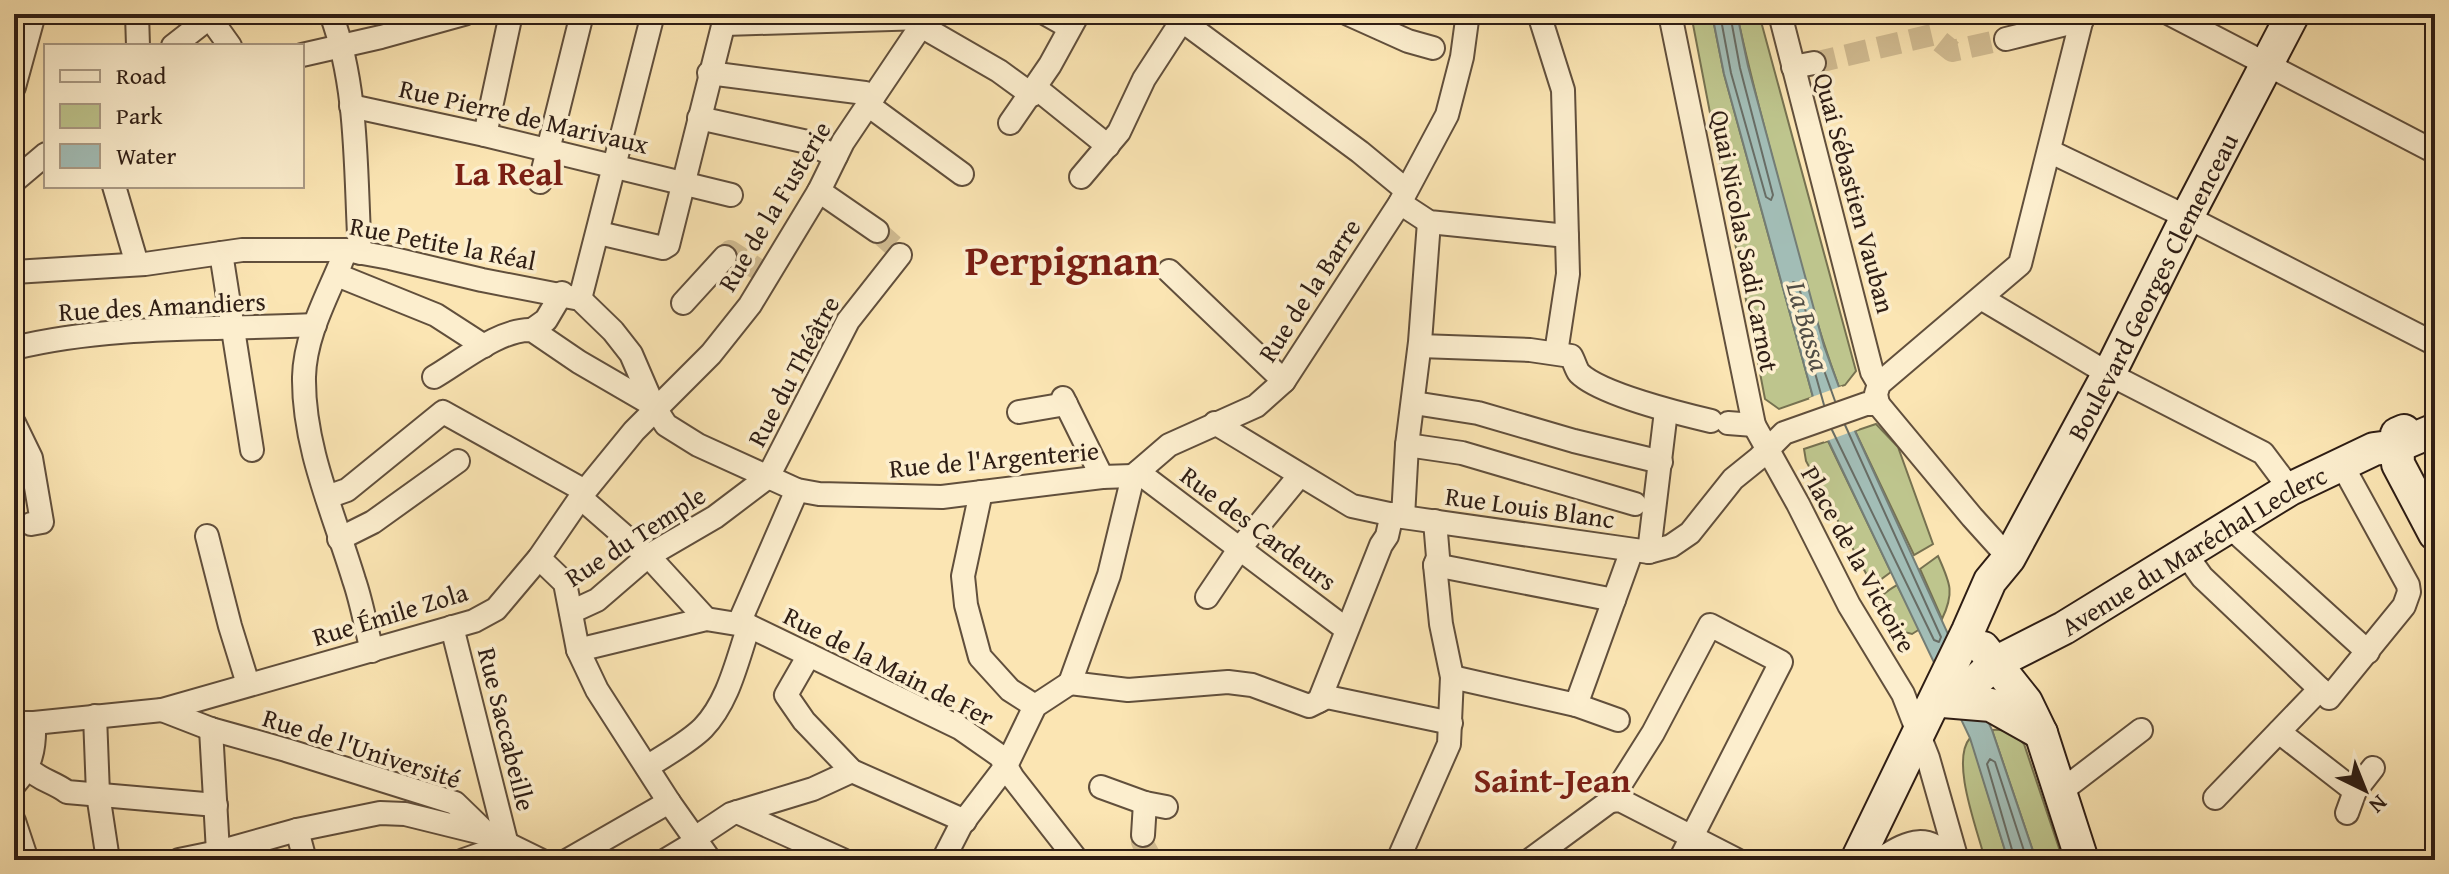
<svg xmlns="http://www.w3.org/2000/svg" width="2449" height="874" font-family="'Gentium Book Plus',serif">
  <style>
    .green { fill: #bec58d; stroke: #767150; stroke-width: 2 }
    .water { fill: #a2bdb6; stroke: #747d75; stroke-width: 2 }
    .pier { fill: #fbe5b3 }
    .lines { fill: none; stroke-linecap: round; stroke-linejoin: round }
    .shore { stroke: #686d65; stroke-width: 2 }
    .street-tunnel { stroke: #d2bd93; stroke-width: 22; stroke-dasharray: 22 11; stroke-linecap: butt }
    .street-casing { stroke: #614f3c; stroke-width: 26 }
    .secondary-casing { stroke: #2e1d14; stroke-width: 36 }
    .street { stroke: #fceece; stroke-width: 22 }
    .secondary { stroke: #fceece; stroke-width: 32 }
    .labels { text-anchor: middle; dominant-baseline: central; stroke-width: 7; stroke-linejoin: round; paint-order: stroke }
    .street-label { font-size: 26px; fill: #2e1d14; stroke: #fceece }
    .water-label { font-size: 28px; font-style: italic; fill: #514d45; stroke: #fceece }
    .district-label { font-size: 34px; font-weight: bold; fill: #7a1f14; stroke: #fceece }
    .town-label { font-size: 42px; font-weight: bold; fill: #7a1f14; stroke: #fceece }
  </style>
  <rect width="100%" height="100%" fill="#fbe5b3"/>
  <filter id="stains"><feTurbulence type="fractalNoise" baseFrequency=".0025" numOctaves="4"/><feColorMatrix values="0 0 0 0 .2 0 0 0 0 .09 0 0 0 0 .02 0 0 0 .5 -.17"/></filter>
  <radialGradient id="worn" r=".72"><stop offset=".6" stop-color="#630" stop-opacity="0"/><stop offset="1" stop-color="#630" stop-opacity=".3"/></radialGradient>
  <g class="green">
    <path d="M1691 14H1712L1724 74 1813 397 1779 409 1765 399Z"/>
    <path d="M1737 14H1759L1856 371 1845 385 1839 387C1815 322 1797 254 1780 187 1765 129 1749 72 1737 14Z"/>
    <path d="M1876 424 1898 447 1933 544 1914 555 1855 431Z"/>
    <path d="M1828 441 1891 572 1876 583 1869 579 1806 461 1804 449Z"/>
    <path d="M1938 556C1950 583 1955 592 1942 619L1920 569Z"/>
    <path d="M1897 585 1920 629 1912 634 1893 629 1878 606C1880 595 1887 591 1897 585Z"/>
    <path d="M1992 730C2007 729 2014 733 2024 744L2063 860H2036Z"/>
    <path d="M1970 738 1973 745 2008 860H1985C1978 831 1950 761 1970 738Z"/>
  </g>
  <path class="water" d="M1712 14H1737L1748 66 1824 346 1855 431 1992 730 2036 860H2008L1970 738 1828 440 1813 397 1724 74Z"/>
  <path class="pier" d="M1842 386 1859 429 1824 442 1809 398Z"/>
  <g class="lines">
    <g class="shore">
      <path d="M1720 14 1731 73 1766 197 1771 200 1773 195 1740 68 1730 14"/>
      <path d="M1824 405 1791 287 1793 282 1798 284 1816 348 1835 401"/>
      <path d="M1832 430 1934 640 1939 642 1941 637 1845 425"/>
      <path d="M2015 860 1987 764 1990 759 1995 762 2027 860"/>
    </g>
    <g class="street-tunnel">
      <path d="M1814 63 1932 35 1952 51 2006 39"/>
      <path d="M877 231 896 248"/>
      <path d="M725 257 730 251 759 270"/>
      <path d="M1143 835 1142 842 1152 860"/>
    </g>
    <defs>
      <g id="street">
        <path d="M137 14 138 46"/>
        <path d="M331 14C359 89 355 174 360 253"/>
        <path d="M1046 14 1069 27"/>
        <path d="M1173 14 1360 152 1406 190"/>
        <path d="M1348 14 1408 41 1433 48"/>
        <path d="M1539 14 1563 90 1568 274 1556 353"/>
        <path d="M1670 14 1754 425 1798 504 1849 605 1903 694 1928 758 1957 860"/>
        <path d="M1780 14 1872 372 1879 384"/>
        <path d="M2170 14 2435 152"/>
        <path d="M210 18 230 46"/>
        <path d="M725 24 924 18"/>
        <path d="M921 26 999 71 1032 95"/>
        <path d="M2006 39 2082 20"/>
        <path d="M173 46 214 14"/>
        <path d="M302 55 381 37 464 14"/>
        <path d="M1793 67 1814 63"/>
        <path d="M709 73 865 93 873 98"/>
        <path d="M14 87 34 14"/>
        <path d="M1036 88 1108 146"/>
        <path d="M868 105 962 174"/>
        <path d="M351 106 485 135 731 195"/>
        <path d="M699 118 803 141 836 156"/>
        <path d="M1010 123 1050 65 1078 14"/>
        <path d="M485 135 511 14"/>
        <path d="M2049 151 2187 217 2435 344"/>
        <path d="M1081 177 1119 132 1144 79 1181 22"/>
        <path d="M14 181 46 154"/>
        <path d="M540 182 582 14"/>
        <path d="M114 186 137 264"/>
        <path d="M819 191 877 231"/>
        <path d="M1400 203 1429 222 1567 236"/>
        <path d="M599 233 663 248 668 245 726 14"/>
        <path d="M346 250C331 290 305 332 304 377 303 447 334 514 354 580 362 603 366 628 372 651"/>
        <path d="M221 253 252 450"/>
        <path d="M1169 271 1284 381"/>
        <path d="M14 272 145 264 242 250H346L390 258 482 280 580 299 613 331 631 354 653 405 666 425 698 445 797 490 819 494 942 497 1102 477 1133 476"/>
        <path d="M337 275 436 315 484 346"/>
        <path d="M1981 298 2107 373 2263 453 2290 489"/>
        <path d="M580 299 653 14"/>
        <path d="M683 303 725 257"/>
        <path d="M532 330 546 320 562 293"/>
        <path d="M1420 346 1530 350 1571 356C1574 361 1576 369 1579 373 1600 394 1681 414 1711 421"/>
        <path d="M14 348C112 324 215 330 315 325"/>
        <path d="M434 377C460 362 501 328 532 330L579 362 653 405"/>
        <path d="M1063 398 1102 477"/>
        <path d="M1414 403 1478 413 1574 441 1661 462"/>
        <path d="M1878 404 1876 394 1879 384 2020 264 2083 14"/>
        <path d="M1019 412 1066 404"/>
        <path d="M14 423 31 458 42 522 31 524"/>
        <path d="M1215 423 1352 506 1403 517 1649 552 1671 546 1690 533 1733 479 1759 458 1784 433 1866 404H1878L1972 517 2009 558"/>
        <path d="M1728 423 1754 425"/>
        <path d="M1407 445 1462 453 1635 504"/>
        <path d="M1138 472 1346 629"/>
        <path d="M981 492 963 576 966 605 980 657 1010 690 1035 706"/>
        <path d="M327 497 347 490 443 412 585 491"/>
        <path d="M581 498 653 561 706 619"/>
        <path d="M1403 517 1407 445 1420 342 1429 222"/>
        <path d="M2229 526 2368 652"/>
        <path d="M207 536 230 626 248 684"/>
        <path d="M339 539 373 522 458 461"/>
        <path d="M1649 552 1666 411"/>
        <path d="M2185 553 2202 577 2320 689"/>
        <path d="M539 558 565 583 578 650 597 690 669 802 710 860"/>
        <path d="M1435 565 1614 600"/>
        <path d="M1207 597 1240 548 1300 475"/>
        <path d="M571 612 597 600 648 556 715 517 768 477 848 321 900 255"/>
        <path d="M739 623 797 490"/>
        <path d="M452 627 507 845 464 860"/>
        <path d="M578 650 706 619 749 626 960 728 1000 756 1013 778 1077 860"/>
        <path d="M809 655 786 695 804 721 852 771 965 821"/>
        <path d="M1452 677 1576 705 1632 550"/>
        <path d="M1070 683 1109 575 1133 476 1169 445 1256 406 1284 381 1400 203 1447 115 1462 57 1467 20"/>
        <path d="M1070 683 1128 690 1228 682 1252 685 1309 706 1327 697 1451 723"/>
        <path d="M1319 701 1381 545 1387 536 1392 514"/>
        <path d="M1576 705 1618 720"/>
        <path d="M162 710 211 729 286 750 455 803 487 834 540 860"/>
        <path d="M95 716 98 794 108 860"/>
        <path d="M14 723H34L162 710 474 621 496 609 539 558 585 491 634 431 711 354 750 305 819 191 843 142 921 26 925 14"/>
        <path d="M211 729 218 852"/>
        <path d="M2279 732 2355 791"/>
        <path d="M647 767C665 755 688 743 703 728 729 701 737 660 749 626"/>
        <path d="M28 768C39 780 54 782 67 792L216 805"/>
        <path d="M14 785C31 766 35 749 34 723"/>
        <path d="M1101 787 1145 803 1166 807"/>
        <path d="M2060 792 2141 730"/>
        <path d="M2215 798 2320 689 2329 698 2404 606 2409 592 2408 585 2341 463"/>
        <path d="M1610 801 1620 800 1737 860"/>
        <path d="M737 812 843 860"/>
        <path d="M2347 813 2355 791 2373 768"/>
        <path d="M14 821 27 860"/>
        <path d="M297 830 305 860"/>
        <path d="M1143 835 1145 803"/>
        <path d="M1882 858C1911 840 1927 833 1953 860"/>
        <path d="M179 860 218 852 297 830 380 813 405 814 486 834"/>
        <path d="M568 860 669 802"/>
        <path d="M666 860 691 845 695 838 731 814 813 789 852 771"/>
        <path d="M943 860 961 825 1006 766 1035 706 1070 683"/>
        <path d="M1398 860 1449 744 1452 677 1441 624 1435 565 1438 557 1435 521"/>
        <path d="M1530 860 1610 801 1653 733 1710 625 1781 662 1680 860"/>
      </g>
      <g id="secondary">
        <path d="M2404 431 2397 434 2398 464 2435 534"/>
        <path d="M1983 648 2026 702 2041 733 2082 860"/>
        <path d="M1943 701 1991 705 2041 733"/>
        <path id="s1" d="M1955 701 1995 663 2064 628 2290 489 2374 449 2397 446 2435 430"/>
        <path id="s2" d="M1857 860 1968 631 1990 581 2009 558 2116 360 2187 217 2293 14"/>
      </g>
    </defs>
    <use href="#street" class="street-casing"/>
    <use href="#secondary" class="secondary-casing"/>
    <use href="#street" class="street"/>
    <use href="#secondary" class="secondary"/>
  </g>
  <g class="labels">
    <g class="street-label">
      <text transform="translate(524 116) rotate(13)">Rue Pierre de Marivaux</text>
      <text transform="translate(1855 193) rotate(75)">Quai Sébastien Vauban</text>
      <text transform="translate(774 206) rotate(-59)">Rue de la Fusterie</text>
      <text transform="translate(1745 241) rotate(79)">Quai Nicolas Sadi Carnot</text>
      <text transform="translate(443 243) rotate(11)">Rue Petite la Réal</text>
      <text stroke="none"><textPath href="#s2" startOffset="646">Boulevard Georges Clemenceau</textPath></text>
      <text transform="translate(1309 290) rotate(-57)">Rue de la Barre</text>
      <text transform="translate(162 306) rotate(-3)">Rue des Amandiers</text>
      <text transform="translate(793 371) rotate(-62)">Rue du Théâtre</text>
      <text transform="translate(994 459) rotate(-5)">Rue de l'Argenterie</text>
      <text transform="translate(1530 507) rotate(8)">Rue Louis Blanc</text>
      <text transform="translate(1259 528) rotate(37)">Rue des Cardeurs</text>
      <text transform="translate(635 536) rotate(-33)">Rue du Temple</text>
      <text stroke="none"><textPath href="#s1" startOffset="284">Avenue du Maréchal Leclerc</textPath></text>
      <text transform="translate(1859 559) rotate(61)">Place de la Victoire</text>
      <text transform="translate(390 614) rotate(-17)">Rue Émile Zola</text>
      <text transform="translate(889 666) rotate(27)">Rue de la Main de Fer</text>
      <text transform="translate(507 729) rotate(76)">Rue Saccabeille</text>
      <text transform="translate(362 748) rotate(18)">Rue de l'Université</text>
    </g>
    <g class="water-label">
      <text transform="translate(1809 326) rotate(74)">La Bassa</text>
    </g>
    <g class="district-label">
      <text x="509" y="172">La Real</text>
      <text x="1552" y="779">Saint-Jean</text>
    </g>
    <g class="town-label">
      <text x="1062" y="259">Perpignan</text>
    </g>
  </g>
  <rect width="2449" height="874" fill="none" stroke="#fbe5b3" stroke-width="48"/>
  <rect x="16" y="16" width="2417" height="842" fill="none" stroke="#2e1d14" stroke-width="4"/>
  <rect x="24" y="24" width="2401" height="826" fill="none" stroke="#2e1d14" stroke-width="2"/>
  <rect x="44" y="44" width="260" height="144" fill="#fceece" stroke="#aa9a84" stroke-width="2"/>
  <rect x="60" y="70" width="40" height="12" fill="#fceece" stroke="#aa9a84" stroke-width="2"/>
  <text x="116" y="84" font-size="24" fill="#2e1d14">Road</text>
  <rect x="60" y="104" width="40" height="24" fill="#bec58d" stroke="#aa9a84" stroke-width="2"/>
  <text x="116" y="124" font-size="24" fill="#2e1d14">Park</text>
  <rect x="60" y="144" width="40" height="24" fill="#a2bdb6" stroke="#aa9a84" stroke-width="2"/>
  <text x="116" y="164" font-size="24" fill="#2e1d14">Water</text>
  <g transform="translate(2365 790) rotate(137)" stroke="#fceece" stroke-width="6" paint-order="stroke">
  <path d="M0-6L14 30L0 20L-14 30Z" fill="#2e1d14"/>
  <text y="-12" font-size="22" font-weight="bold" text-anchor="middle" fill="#2e1d14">N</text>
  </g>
  <rect width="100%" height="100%" filter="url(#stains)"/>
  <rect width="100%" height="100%" fill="url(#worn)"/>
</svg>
